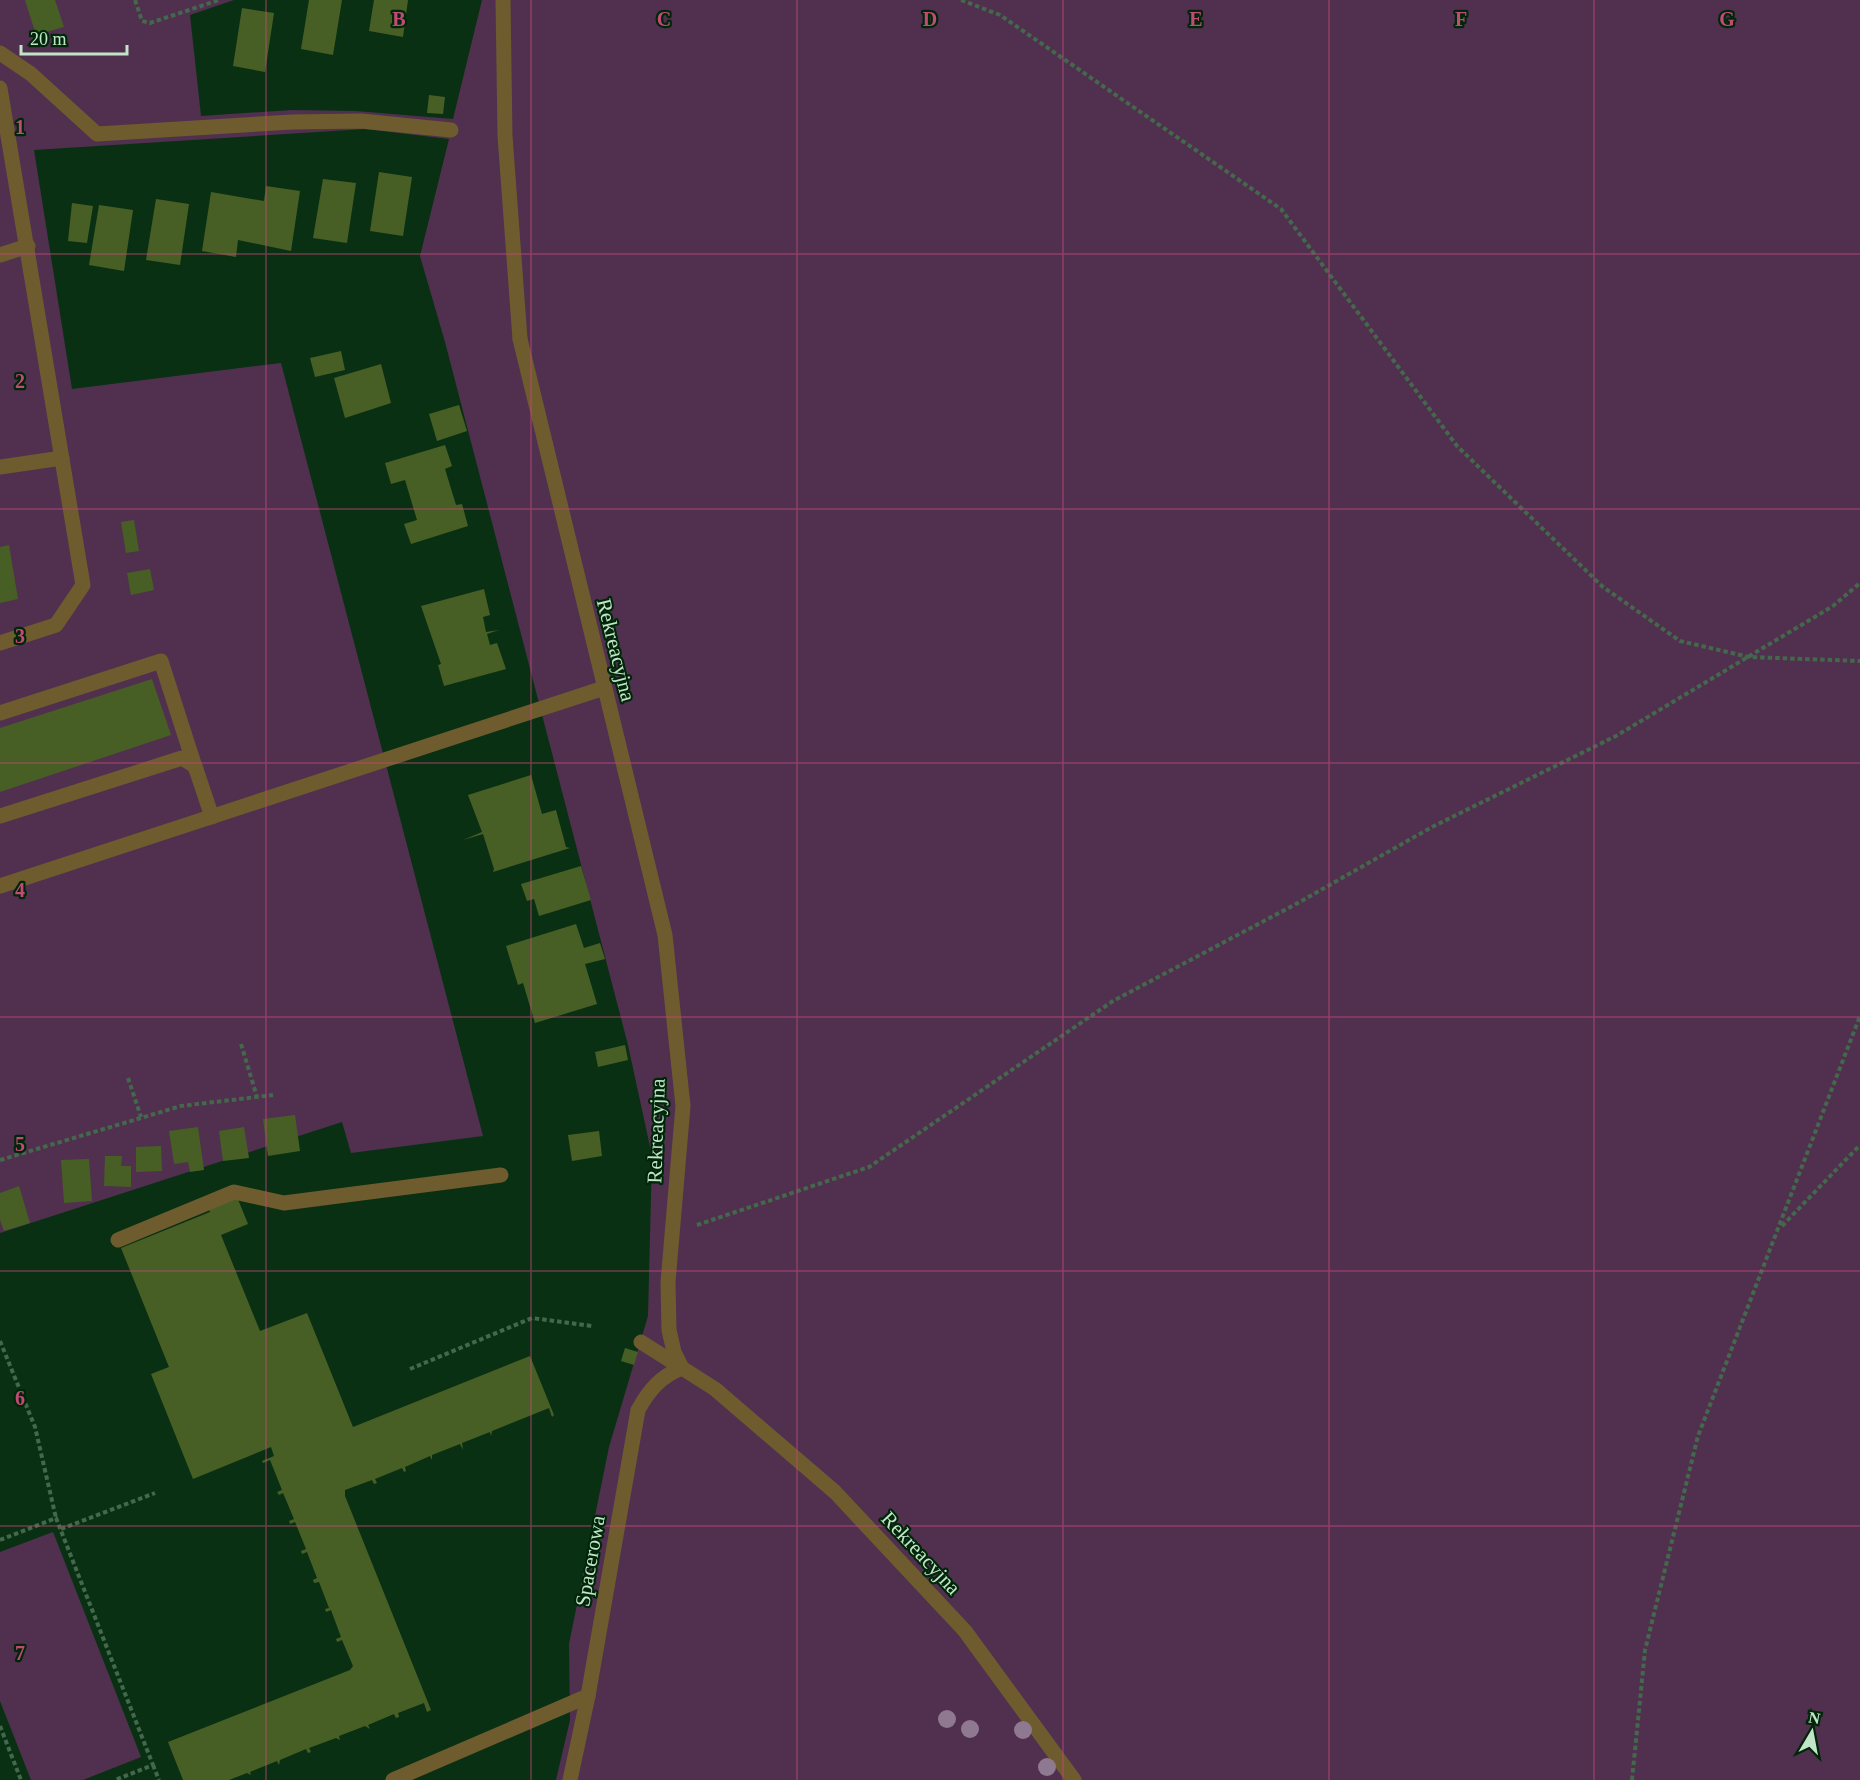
<svg xmlns="http://www.w3.org/2000/svg" width="1860" height="1780" font-family="'Times New Roman',serif">
  <style>
    .green { fill: #50304e }
    .building { fill: #475f25 }
    .lines { fill: none; stroke-linecap: round; stroke-linejoin: round }
    .path { stroke: #44684c; stroke-width: 4; stroke-dasharray: 4.5 3; stroke-linecap: butt }
    .service { stroke: #6e5c2f; stroke-width: 15 }
    .minor { stroke: #6e5c2f; stroke-width: 15 }
    .tree { fill: #8f7991 }
    .grid { fill: none; stroke: #c24b76; stroke-width: 1.5; stroke-opacity: 0.55 }
    .labels { text-anchor: middle; dominant-baseline: central; stroke-width: 4.5; stroke-linejoin: round; paint-order: stroke }
    .street-label { font-size: 21px; fill: #c3e5c7; stroke: #00260a }
    .grid-label { font-size: 20px; text-anchor: middle; font-weight: bold; fill: #c24b76; stroke: #00260a; stroke-width: 4.5; stroke-linejoin: round; paint-order: stroke }
  </style>
  <rect width="100%" height="100%" fill="#0a3014"/>
  <g class="green">
    <path d="M0 0H234L190 15 201 116 292 110 356 111 453 119 482 0H1860V1780H556L570 1720 569 1644 609 1447 648 1316 652 1156 628 1045 445 342 420 256 449 139 365 129 34 150 72 389 281 363 483 1136 351 1153 342 1122 0 1233Z"/>
    <path d="M53 1532 141 1757 83 1780H31L0 1701V1552Z"/>
  </g>
  <g class="building">
    <path d="M25 0H55L64 27 36 35Z"/>
    <path d="M309 0H342L333 55 301 49Z"/>
    <path d="M374 0H408L403 37 369 31Z"/>
    <path d="M242 8 274 13 265 72 233 66Z"/>
    <path d="M429 95 445 97 443 114 427 113Z"/>
    <path d="M379 172 412 177 403 236 370 231Z"/>
    <path d="M323 179 356 183 347 243 313 238Z"/>
    <path d="M266 186 300 191 291 251 238 240 236 257 202 251 211 192 264 201Z"/>
    <path d="M156 199 189 204 180 265 146 260Z"/>
    <path d="M72 203 93 206 87 243 68 241Z"/>
    <path d="M99 205 133 210 124 271 89 265Z"/>
    <path d="M341 351 345 370 315 377 310 358Z"/>
    <path d="M381 364 391 403 345 418 334 378Z"/>
    <path d="M459 405 467 431 437 441 429 414Z"/>
    <path d="M445 445 452 466 445 469 456 505 462 504 468 526 411 544 404 524 417 520 405 480 391 484 385 463Z"/>
    <path d="M134 520 139 551 126 553 121 522Z"/>
    <path d="M9 545 18 599 0 603V547Z"/>
    <path d="M150 569 154 590 131 595 127 573Z"/>
    <path d="M484 589 490 615 483 617 486 632 499 630 487 634 490 645 497 643 506 669 444 686 438 665 441 664 421 606Z"/>
    <path d="M152 679 171 735 0 792V728Z"/>
    <path d="M531 775 542 814 556 810 566 847 570 848 493 872 494 869 483 834 463 840 482 832 468 795Z"/>
    <path d="M581 866 591 900 539 916 534 899 527 901 521 884Z"/>
    <path d="M576 924 584 948 600 943 605 959 585 964 597 1004 535 1023 523 983 518 985 506 946Z"/>
    <path d="M625 1045 628 1060 598 1067 595 1052Z"/>
    <path d="M295 1115 300 1151 268 1156 263 1119Z"/>
    <path d="M198 1127 204 1170 190 1172 188 1162 174 1164 169 1131Z"/>
    <path d="M244 1127 249 1158 223 1161 219 1131Z"/>
    <path d="M599 1131 602 1156 572 1161 568 1135Z"/>
    <path d="M161 1146 162 1171 136 1172V1147Z"/>
    <path d="M105 1156H122L121 1166H131V1187L104 1186Z"/>
    <path d="M89 1159 92 1201 64 1203 61 1160Z"/>
    <path d="M19 1186 30 1223 4 1231 0 1220V1193Z"/>
    <path d="M237 1197 248 1224 221 1235 260 1331 307 1313 353 1427 530 1356 554 1415 552 1417 549 1408 492 1431 491 1436 490 1432 462 1443 463 1450 460 1444 432 1455V1460L430 1456 405 1467 406 1471 404 1472 402 1468 375 1479 377 1483 374 1484 372 1480 345 1490V1496L431 1710 427 1712 424 1703 398 1713 399 1717 396 1718 394 1714 368 1725 370 1729 365 1726 339 1736 340 1740 336 1738 309 1748 311 1752 308 1753 306 1749 280 1760 279 1765 277 1761 250 1772 251 1775 247 1773 229 1780H183L168 1742 350 1670 353 1666 342 1640 337 1642 336 1639 341 1637 331 1610 326 1612 325 1609 329 1608 319 1582 314 1583 313 1580 317 1578 307 1552 302 1554 301 1551 306 1549 295 1522 290 1524 289 1521 294 1519 283 1493 279 1495 277 1492 282 1490 270 1460 263 1463 262 1461 274 1456 271 1447 193 1479 151 1374 169 1367 121 1248 210 1212 209 1208Z"/>
    <path d="M625 1348 638 1352 634 1365 621 1361Z"/>
  </g>
  <g class="lines">
    <g class="path">
      <path d="M135 0 142 21 150 23 219 0"/>
      <path d="M961 0 1000 15 1281 209 1457 446 1603 587 1680 641 1749 657 1860 661"/>
      <path d="M241 1044 257 1097"/>
      <path d="M128 1078 141 1117"/>
      <path d="M0 1160 181 1106 273 1095"/>
      <path d="M697 1225 869 1167 1113 1001 1296 904 1432 827 1616 736 1833 606 1860 583"/>
      <path d="M1782 1226 1860 1145"/>
      <path d="M0 1341 35 1427 56 1518"/>
      <path d="M410 1369 532 1318 592 1326"/>
      <path d="M61 1529 155 1493"/>
      <path d="M0 1540 56 1518 153 1765 115 1780"/>
      <path d="M0 1726 21 1780"/>
      <path d="M153 1765 159 1780"/>
      <path d="M1632 1780 1645 1650 1698 1436 1860 1016"/>
    </g>
    <g class="service">
      <path d="M503 0 505 136 520 339"/>
      <path d="M0 53 31 74 97 134 292 122 361 121 451 130"/>
      <path d="M0 88 83 585 56 625 0 643"/>
      <path d="M0 255 28 246"/>
      <path d="M0 467 62 458"/>
      <path d="M0 713 161 661 196 770"/>
      <path d="M0 816 182 758 195 766 212 817"/>
      <path d="M0 886 604 688"/>
      <path d="M118 1240 234 1192 284 1203 501 1175"/>
      <path d="M641 1342 682 1368"/>
    </g>
    <g class="minor">
      <path d="M520 339 665 935 683 1106 668 1282 669 1330 674 1352 682 1368 715 1389 835 1492 965 1631 1074 1780"/>
      <path d="M393 1780 588 1696"/>
      <path d="M570 1780 588 1696 638 1410C649 1390 661 1376 682 1368"/>
    </g>
  </g>
  <g class="tree">
    <circle cx="947" cy="1719" r="9"/>
    <circle cx="970" cy="1729" r="9"/>
    <circle cx="1023" cy="1730" r="9"/>
    <circle cx="1047" cy="1767" r="9"/>
  </g>
  <path class="grid" d="M266 0V1780M531 0V1780M797 0V1780M1063 0V1780M1329 0V1780M1594 0V1780M0 254H1860M0 509H1860M0 763H1860M0 1017H1860M0 1271H1860M0 1526H1860"/>
  <g class="labels">
    <g class="street-label">
      <text transform="translate(616 650) rotate(76)">Rekreacyjna</text>
      <text transform="translate(656 1131) rotate(-88)">Rekreacyjna</text>
      <text transform="translate(921 1553) rotate(47)">Rekreacyjna</text>
      <text transform="translate(590 1561) rotate(-80)">Spacerowa</text>
    </g>
  </g>
  <g class="grid-label">
    <text x="399" y="26">B</text>
    <text x="664" y="26">C</text>
    <text x="930" y="26">D</text>
    <text x="1196" y="26">E</text>
    <text x="1461" y="26">F</text>
    <text x="1727" y="26">G</text>
    <text x="20" y="134">1</text>
    <text x="20" y="388">2</text>
    <text x="20" y="643">3</text>
    <text x="20" y="897">4</text>
    <text x="20" y="1151">5</text>
    <text x="20" y="1405">6</text>
    <text x="20" y="1660">7</text>
  </g>
  <g transform="translate(1812 1732) rotate(10)" stroke="#00260a" stroke-width="4.5" paint-order="stroke">
  <path d="M0-4.5L10 22L0 15L-10 22Z" fill="#c3e5c7"/>
  <text y="-9" font-size="16" font-weight="bold" text-anchor="middle" fill="#c3e5c7">N</text>
  </g>
  <path d="M21 45v9h106v-9" fill="none" stroke="#c3e5c7" stroke-width="3"/>
  <text x="30" y="45" font-size="18" fill="#c3e5c7" stroke="#00260a" stroke-width="4.5" paint-order="stroke">20 m</text>
</svg>
